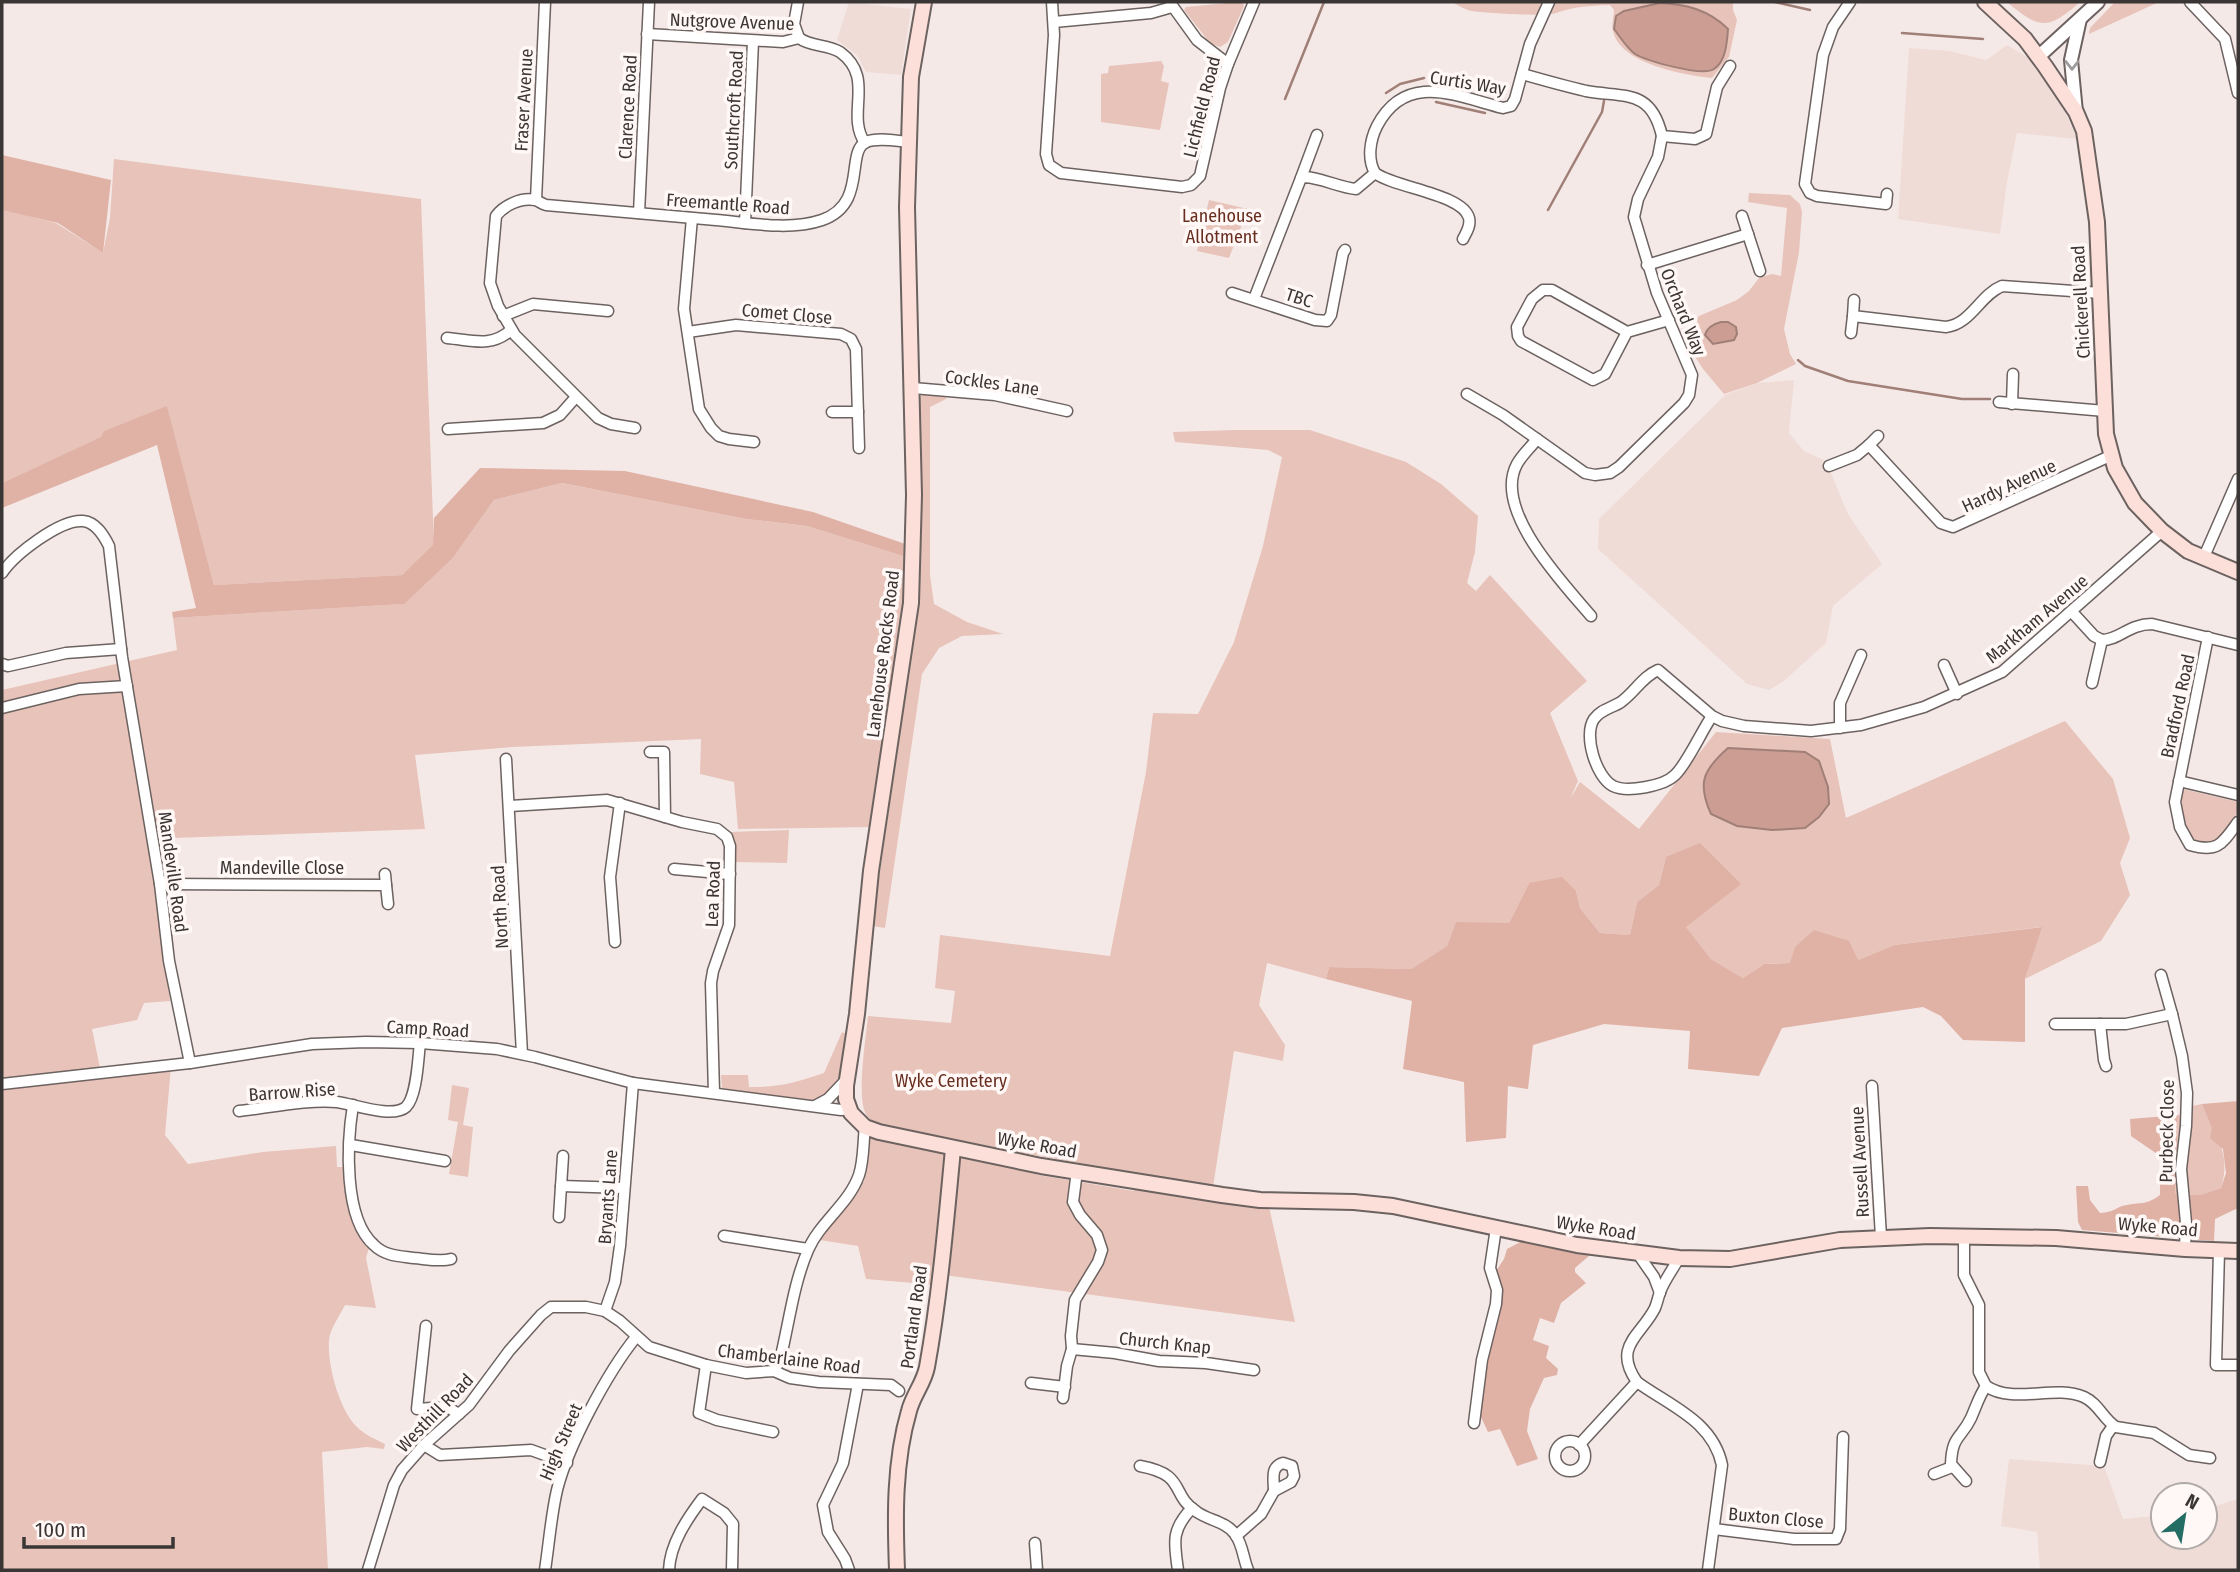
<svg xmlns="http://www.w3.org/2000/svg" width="2240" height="1572" font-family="'Fira Sans Condensed',sans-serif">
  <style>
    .built { fill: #f0dcd7 }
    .green { fill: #e7c3b9 }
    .forest { fill: #e0b2a6 }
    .water { fill: #cc9e93; stroke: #a07f77; stroke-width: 2 }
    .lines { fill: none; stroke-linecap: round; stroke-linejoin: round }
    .stream { stroke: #a07f77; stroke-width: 2.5 }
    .minor-casing { stroke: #6c6260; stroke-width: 13 }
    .tertiary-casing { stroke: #6c6260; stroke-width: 16 }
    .secondary-casing { stroke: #6c6260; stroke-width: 18 }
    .minor { stroke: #fff; stroke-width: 10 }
    .tertiary { stroke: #fff; stroke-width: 12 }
    .secondary { stroke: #fbdfd8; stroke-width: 14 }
    .oneway { stroke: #9c9a9a }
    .labels { text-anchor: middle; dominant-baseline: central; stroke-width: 7; stroke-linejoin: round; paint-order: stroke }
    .street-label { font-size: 18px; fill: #3a3635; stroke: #fff8f6 }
    .park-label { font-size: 18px; fill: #682e20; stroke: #fff8f6 }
  </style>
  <rect width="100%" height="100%" fill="#f5e9e7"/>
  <g class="built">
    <path d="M849 2 911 9 901 75 866 72 857 55 837 40Z"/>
    <path d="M2007 45 2029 58 2065 111 2077 139 2017 133 2007 182 2000 234 1898 219 1909 48 1950 51 1986 60Z"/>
    <path d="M1794 380 1789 433 1804 451 1826 461 1848 514 1882 564 1833 606 1826 643 1784 681 1769 690 1747 684 1598 549 1599 519 1725 395 1757 383Z"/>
    <path d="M2009 1459 2104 1466 2123 1519 2163 1515V1537H2205V1509L2238 1499V1570H2040L2037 1532 2001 1526Z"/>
  </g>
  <g class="green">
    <path d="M1238 2H1242L1244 6 1228 42 1220 47 1210 43 1184 10 1186 7Z"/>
    <path d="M1452 2H1733V10L1737 20 1729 57 1712 78C1684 75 1620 64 1613 31 1611 25 1614 16 1614 10L1610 5C1587 6 1577 6 1556 13 1545 17 1485 13 1472 11 1465 10 1458 5 1452 2Z"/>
    <path d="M2007 2H2080C2048 30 2040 30 2007 2Z"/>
    <path d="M2159 2 2089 34 2090 28 2114 3Z"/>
    <path d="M1161 61 1164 66 1161 81 1169 83 1160 130 1101 122V74L1108 73 1109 66Z"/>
    <path d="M114 159 421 199 434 545 402 575 214 585 167 407 105 431 102 437 2 483V209L56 223 103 253 110 218Z"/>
    <path d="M1749 193 1790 195 1800 204 1802 212 1799 252 1784 329 1790 354 1796 364 1757 383 1724 394 1703 369 1683 338 1699 316 1737 300 1749 291 1759 278 1772 274 1781 276 1787 208 1748 202Z"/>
    <path d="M1209 200 1248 209 1229 258 1197 251Z"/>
    <path d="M925 392 946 395V399L930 407V575L934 604 967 622 1003 634 962 636 939 648 922 674 885 928 872 926 912 651 919 398Z"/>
    <path d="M1235 430H1310L1406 462 1441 484 1478 516 1475 552 1467 583 1476 591 1490 575 1587 681 1550 713 1578 781 1570 799 1580 782 1639 829 1716 732 1830 739 1846 818 2065 721 2113 779 2130 838 2120 863 2130 895 2101 941 2025 979 2041 927 1894 945 1858 960 1764 964 1743 978 1711 959 1685 926 1666 857 1659 885 1637 902 1630 935 1600 933 1580 908 1576 891 1529 883 1509 923H1456L1447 946 1411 969 1329 967 1326 979 1267 963 1259 1005 1285 1045 1283 1061 1234 1051 1213 1187 973 1144 882 1125C874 1122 868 1120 865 1112 857 1093 866 1038 868 1016L951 1023 955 991 935 988 940 935 1110 956 1146 772 1153 713 1198 714 1234 642 1263 546 1282 457 1268 450 1175 442 1173 432Z"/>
    <path d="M562 483 746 519 807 526 909 558 872 827 738 829 734 782 700 774 701 739 512 747 415 755 425 829 148 839 170 1001 144 1003 137 1020 92 1029 100 1068 171 1066 165 1135 188 1164 263 1152 336 1146 337 1167H346L370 1244 366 1258 376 1308 345 1305C340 1315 330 1329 329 1340 327 1364 339 1410 357 1427 365 1435 375 1439 385 1444L384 1449 367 1447 322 1452 328 1570H2V690L177 650 173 618 403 604 453 558 494 500Z"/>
    <path d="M2183 789 2238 802C2238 813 2235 818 2228 827 2196 869 2177 821 2183 789Z"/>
    <path d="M789 830 787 863 734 862 735 845 731 832Z"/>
    <path d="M842 1032 848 1035 838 1079 834 1088 819 1100H798L722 1088 721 1075H748L749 1087C781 1087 794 1083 824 1073Z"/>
    <path d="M452 1085 469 1088 463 1125 473 1127 468 1177 449 1174 458 1122 448 1120Z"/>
    <path d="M2202 1104C2215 1134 2232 1154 2221 1188L2200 1195 2175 1194 2178 1115 2190 1113 2192 1106Z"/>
    <path d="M870 1137 1038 1171V1175L1134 1191 1135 1188 1206 1201 1269 1207 1295 1322 944 1275 937 1285 866 1279 858 1246 820 1240 861 1182H864Z"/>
  </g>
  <g class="forest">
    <path d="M2 155 111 180 103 253 58 223 2 210Z"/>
    <path d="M167 406 214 585 402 575 433 545 434 518 480 468 625 471 813 512 911 546 909 558 807 526 746 519 562 483 494 500 453 558 404 604 173 618 172 612 196 608 157 445 2 508V483L101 437 104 431Z"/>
    <path d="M1700 843 1741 884 1686 927 1711 959 1743 978 1764 964 1790 963 1795 947 1814 930 1849 941 1858 960 1894 945 2042 927 2025 979V1042L1963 1040 1941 1016 1923 1007 1782 1028 1759 1076 1688 1069 1690 1031 1604 1024 1533 1045 1528 1089 1508 1086 1506 1138 1466 1142 1464 1082 1403 1069 1412 1001 1326 979 1329 967 1411 969 1447 946 1456 922 1509 923 1529 883 1562 877 1576 891 1580 908 1600 933 1630 935 1637 902 1659 885 1666 857Z"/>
    <path d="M2238 1101V1208L2215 1219 2214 1241 2082 1230 2078 1222 2076 1186H2088L2090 1200 2100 1213C2116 1212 2117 1206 2127 1205 2143 1202 2146 1205 2160 1195V1156L2131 1136 2130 1119 2178 1115 2175 1194 2200 1195 2221 1188 2226 1173 2223 1149 2210 1138 2212 1128 2202 1104Z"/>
    <path d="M1526 1239 1583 1251 1590 1255 1575 1268V1272L1586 1283 1561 1303 1554 1323 1540 1318 1533 1340 1549 1346 1546 1358 1558 1369 1557 1375 1544 1378 1530 1409 1527 1431 1538 1459 1517 1466 1500 1429 1488 1432 1478 1411 1489 1340 1494 1274 1504 1259 1507 1249Z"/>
  </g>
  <g class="water">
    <path d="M1660 3C1686 4 1709 10 1728 29 1727 42 1726 61 1714 69 1703 77 1647 61 1635 54 1626 47 1621 38 1614 29L1616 16 1624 11Z"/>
    <path d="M1721 322H1728L1736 327 1737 334 1734 340 1713 344 1705 335C1707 327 1713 324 1721 322Z"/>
    <path d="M1728 748 1805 752 1819 761 1828 787 1829 804 1819 817 1805 828 1772 830 1737 826 1711 814C1697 783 1703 770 1728 748Z"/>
  </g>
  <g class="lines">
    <g class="stream">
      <path d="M1775 2 1810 10"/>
      <path d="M1902 33 1983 39"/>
      <path d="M1386 93 1400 84 1424 78"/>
      <path d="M1285 99 1324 2"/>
      <path d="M1436 102 1485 113"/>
      <path d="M1548 210 1602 112 1604 101"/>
      <path d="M1798 360 1805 366 1848 381 1962 399H1990"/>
    </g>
    <defs>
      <g id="minor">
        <path d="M798 2 794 24 799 38"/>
        <path d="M1052 2 1054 35 1046 154 1049 165 1061 173 1182 187 1191 185 1200 176 1220 88 1228 64 1254 2"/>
        <path d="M1850 2 1833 27 1823 55 1805 184 1810 193 1817 196 1886 204 1887 194"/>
        <path d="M2190 2 2225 39 2238 93"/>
        <path d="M1171 4 1197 40 1228 64"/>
        <path d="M1054 22 1151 13 1172 7"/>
        <path d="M647 34 783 42 799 38C811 47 827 44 840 52 876 78 845 114 865 143"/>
        <path d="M1522 74C1543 80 1564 86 1586 91 1624 98 1651 88 1662 136L1695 139 1706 134 1717 87 1730 66"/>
        <path d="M1301 178 1317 135"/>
        <path d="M536 200 545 2"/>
        <path d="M639 213 649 2"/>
        <path d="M1742 216 1760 271"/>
        <path d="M692 218 684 309 699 409 711 428 719 436 729 439 754 442"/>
        <path d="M745 223 753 41"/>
        <path d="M1463 239C1466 233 1471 226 1469 218 1463 194 1395 188 1375 173 1367 159 1370 140 1377 126 1406 71 1456 96 1503 108L1511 106 1515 99 1530 44 1549 2"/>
        <path d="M1647 265 1748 234"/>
        <path d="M1232 293 1315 320 1327 321 1331 315 1343 253 1345 250"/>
        <path d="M1254 299 1301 178C1312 174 1340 188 1356 189L1375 173"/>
        <path d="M1854 300 1853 316 1946 327C1971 324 1980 295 2002 286L2101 293"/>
        <path d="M503 316 533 304 608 311"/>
        <path d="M688 332 736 325 841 334 851 339 856 349 859 448"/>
        <path d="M1627 332 1605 374 1593 380 1521 341 1518 336 1517 327 1532 299 1543 290H1552L1627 332 1669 320"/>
        <path d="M1851 333 1853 316"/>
        <path d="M447 338C472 340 491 348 511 330"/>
        <path d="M913 388 995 395 1067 411"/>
        <path d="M1467 394 1503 415 1585 473 1595 475 1610 473 1619 467 1684 403 1689 395 1692 375 1657 293 1634 217 1638 199 1658 157 1662 136"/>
        <path d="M1999 402 2105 411"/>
        <path d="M2012 404 2013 374"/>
        <path d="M832 412H858"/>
        <path d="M635 428 611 424 598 418 515 335 498 306 490 283 496 216C503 206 521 197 535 200 539 201 542 204 546 205 603 210 660 215 716 220 749 223 790 231 822 220 868 204 845 152 866 142 878 137 897 141 909 142"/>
        <path d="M448 429 543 423 560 415 576 397"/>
        <path d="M1537 439C1531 447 1522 455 1517 464 1492 510 1564 584 1591 616"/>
        <path d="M1869 445 1878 436"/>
        <path d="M1829 466 1857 455 1869 445 1941 523 1953 527 2110 456"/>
        <path d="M2203 559 2238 479"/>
        <path d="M2 573C14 555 60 519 83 521 96 522 104 536 109 546L122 657 160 884 169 961 190 1063"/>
        <path d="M2072 612 2094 636 2102 640 2092 683"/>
        <path d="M2208 637 2175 802 2180 827 2190 845C2218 853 2222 844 2238 822"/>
        <path d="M2102 640C2119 640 2129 624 2152 624L2238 645"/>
        <path d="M2 664 8 666 66 653 121 649"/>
        <path d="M1944 665 1957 694"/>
        <path d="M2 708 79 689 127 686"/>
        <path d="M1712 716C1701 732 1687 764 1675 775 1664 786 1627 793 1613 786 1596 777 1583 735 1594 719 1601 709 1612 708 1621 702 1635 692 1642 677 1658 670L1712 716 1722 721 1744 726 1811 731 1861 725 1924 707 2002 672 2162 531"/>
        <path d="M1840 728V703L1861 655"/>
        <path d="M650 752H664L665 817"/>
        <path d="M506 759 522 1054"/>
        <path d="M2179 781 2238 795"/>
        <path d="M510 806 607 800 682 822 717 829 727 837 730 846 729 925 713 971 711 983 714 1093"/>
        <path d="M674 869 730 874"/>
        <path d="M385 874 386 885"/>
        <path d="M160 884 386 885 388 904"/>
        <path d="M615 942 610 877 620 803"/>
        <path d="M2161 975 2172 1014"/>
        <path d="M2055 1024H2126L2172 1014 2182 1056 2187 1093 2186 1126 2181 1169 2186 1223 2185 1249"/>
        <path d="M2100 1024 2104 1060 2106 1066"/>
        <path d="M2 1084 190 1063 312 1044 366 1042 420 1043 497 1049 535 1057 633 1083 841 1110 849 1109"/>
        <path d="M1872 1086 1881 1237"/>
        <path d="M353 1105C347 1142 343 1218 374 1245 385 1256 399 1256 414 1258 426 1259 441 1262 451 1259"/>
        <path d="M815 1106 828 1099 846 1080"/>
        <path d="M239 1111C267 1108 310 1099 337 1102 354 1104 392 1119 406 1107 417 1096 418 1059 420 1043"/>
        <path d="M351 1145 445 1161"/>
        <path d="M561 1186 624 1188"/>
        <path d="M559 1217 563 1156"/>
        <path d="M724 1236 808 1249"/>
        <path d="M1964 1237V1275L1979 1305V1372L1986 1386C2014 1405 2054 1384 2084 1397 2099 1404 2103 1419 2116 1427L2154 1433 2189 1455 2210 1458"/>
        <path d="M2219 1251 2216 1365H2238"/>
        <path d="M1638 1254 1654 1277 1660 1293"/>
        <path d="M1679 1258C1673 1269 1664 1281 1660 1292 1658 1298 1657 1303 1655 1308 1641 1336 1612 1346 1637 1382 1670 1406 1713 1421 1722 1465L1708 1570"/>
        <path d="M605 1311 615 1282 620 1246 633 1083"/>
        <path d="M426 1326 417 1409 447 1407 459 1414"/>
        <path d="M1072 1349 1115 1353 1159 1361 1206 1363 1254 1370"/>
        <path d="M706 1365 699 1413 717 1420 773 1432"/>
        <path d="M774 1371 780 1360C789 1324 793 1285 808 1250 820 1222 849 1204 859 1175 864 1160 863 1142 865 1127"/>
        <path d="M1031 1383 1065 1387"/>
        <path d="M1063 1398 1067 1366 1072 1349 1071 1336 1075 1300 1098 1262 1102 1250 1097 1235 1080 1215 1073 1202 1077 1171"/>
        <path d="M1474 1423 1482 1360 1496 1304 1497 1290 1490 1268 1496 1228"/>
        <circle cx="1570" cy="1456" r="15"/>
        <path d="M424 1445 440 1455 531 1450 567 1463"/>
        <path d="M1579 1445 1637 1382"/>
        <path d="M2100 1462 2106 1436 2113 1426"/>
        <path d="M1283 1463 1292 1466 1294 1476 1291 1482 1274 1491C1274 1479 1270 1467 1283 1463Z"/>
        <path d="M1140 1466C1188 1475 1169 1494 1197 1512 1210 1521 1225 1521 1235 1534 1243 1545 1243 1558 1248 1570"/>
        <path d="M1934 1474 1952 1467"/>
        <path d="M1966 1481 1951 1464C1952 1435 1961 1439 1971 1418 1976 1407 1979 1396 1986 1386"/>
        <path d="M1714 1529 1794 1539H1836L1840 1529 1843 1437"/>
        <path d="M1236 1536 1261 1514 1274 1491"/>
        <path d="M1035 1543 1037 1570"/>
        <path d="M368 1570 394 1485 402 1470 424 1445 469 1405 509 1351 541 1315 551 1307H586L605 1311 620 1321 649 1347 706 1365 746 1373 774 1371 790 1378 819 1382 891 1385 899 1391"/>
        <path d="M545 1570C549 1544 551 1516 557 1490 568 1446 607 1373 636 1337"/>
        <path d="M669 1570C670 1544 687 1519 702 1499L724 1513 733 1524 732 1570"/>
        <path d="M849 1570 845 1559 828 1532 823 1505 843 1463 858 1384"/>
        <path d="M1178 1570C1174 1542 1171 1530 1192 1508"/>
      </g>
      <g id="tertiary">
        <path d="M2038 57 2098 2"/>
        <path d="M2076 112 2071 60 2080 19"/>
      </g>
      <g id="secondary">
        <path d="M924 2 911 77 907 207 914 495 911 603 871 871 857 1014 846 1086V1099L851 1113 865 1127 879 1132 1041 1166 1222 1195 1260 1200 1354 1202 1393 1206 1577 1245 1679 1258 1730 1259 1840 1240 1930 1236 2056 1238 2185 1249 2238 1251"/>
        <path d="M1985 2 2025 39 2045 66 2076 112 2084 131 2097 222 2106 434 2115 468 2135 503 2162 531 2188 551 2238 572"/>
        <path d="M897 1570C895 1518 894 1462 909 1411 913 1395 924 1383 927 1367 940 1295 946 1222 953 1149"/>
      </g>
    </defs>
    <use href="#minor" class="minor-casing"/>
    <use href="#tertiary" class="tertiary-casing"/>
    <use href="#secondary" class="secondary-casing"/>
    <use href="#minor" class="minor"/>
    <use href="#tertiary" class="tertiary"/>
    <use href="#secondary" class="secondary"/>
  </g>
  <defs><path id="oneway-chevron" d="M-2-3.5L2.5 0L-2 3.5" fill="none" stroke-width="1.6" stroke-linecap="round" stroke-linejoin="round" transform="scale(1.75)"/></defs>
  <use class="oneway" href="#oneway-chevron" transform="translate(2072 65) rotate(90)"/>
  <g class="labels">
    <g class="street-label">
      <text transform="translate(732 22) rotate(2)">Nutgrove Avenue</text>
      <text transform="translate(1468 83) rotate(9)">Curtis Way</text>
      <text transform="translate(524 100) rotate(-87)">Fraser Avenue</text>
      <text transform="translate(628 107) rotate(-87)">Clarence Road</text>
      <text transform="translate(1202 107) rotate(-76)">Lichfield Road</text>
      <text transform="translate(734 110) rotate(-87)">Southcroft Road</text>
      <text transform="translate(728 204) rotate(4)">Freemantle Road</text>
      <text transform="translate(1299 298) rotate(18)">TBC</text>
      <text transform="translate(2081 302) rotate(-93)">Chickerell Road</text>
      <text transform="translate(1683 312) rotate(68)">Orchard Way</text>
      <text transform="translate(787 314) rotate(5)">Comet Close</text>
      <text transform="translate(992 383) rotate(8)">Cockles Lane</text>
      <text transform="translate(2009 486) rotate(-25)">Hardy Avenue</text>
      <text transform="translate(2037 619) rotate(-40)">Markham Avenue</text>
      <text transform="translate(883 654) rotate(-83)">Lanehouse Rocks Road</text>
      <text transform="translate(2178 706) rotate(-78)">Bradford Road</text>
      <text x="282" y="868">Mandeville Close</text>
      <text transform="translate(173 872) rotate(82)">Mandeville Road</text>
      <text transform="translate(713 894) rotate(-88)">Lea Road</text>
      <text transform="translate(500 907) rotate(-93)">North Road</text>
      <text transform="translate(428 1029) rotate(3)">Camp Road</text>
      <text transform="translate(292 1092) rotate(-4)">Barrow Rise</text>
      <text transform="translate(2167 1131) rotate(-89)">Purbeck Close</text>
      <text transform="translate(1037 1145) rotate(10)">Wyke Road</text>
      <text transform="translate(1860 1162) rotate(-93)">Russell Avenue</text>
      <text transform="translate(608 1197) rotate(-86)">Bryants Lane</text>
      <text transform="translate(2158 1227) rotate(5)">Wyke Road</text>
      <text transform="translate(1596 1228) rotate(9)">Wyke Road</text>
      <text transform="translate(914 1317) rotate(-82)">Portland Road</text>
      <text transform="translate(1165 1343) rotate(6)">Church Knap</text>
      <text transform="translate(789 1359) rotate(7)">Chamberlaine Road</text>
      <text transform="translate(435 1413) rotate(-46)">Westhill Road</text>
      <text transform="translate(561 1442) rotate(-67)">High Street</text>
      <text transform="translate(1776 1518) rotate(5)">Buxton Close</text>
    </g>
    <g class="park-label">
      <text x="1222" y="216">Lanehouse<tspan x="1222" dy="21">Allotment</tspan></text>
      <text x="951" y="1081">Wyke Cemetery</text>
    </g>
  </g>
  <rect width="2240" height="1572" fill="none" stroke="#3a3635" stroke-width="7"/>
  <g transform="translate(2184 1516) rotate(30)"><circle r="33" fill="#fff8f6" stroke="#b0aaa9" stroke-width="2"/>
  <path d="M0-5L12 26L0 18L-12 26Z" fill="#246d64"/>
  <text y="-10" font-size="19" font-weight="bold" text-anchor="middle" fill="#3a3635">N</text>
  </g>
  <path d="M24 1537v10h149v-10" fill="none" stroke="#3a3635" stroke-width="3.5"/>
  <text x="35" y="1537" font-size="21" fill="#3a3635" stroke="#fff8f6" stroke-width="5" paint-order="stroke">100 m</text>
</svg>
